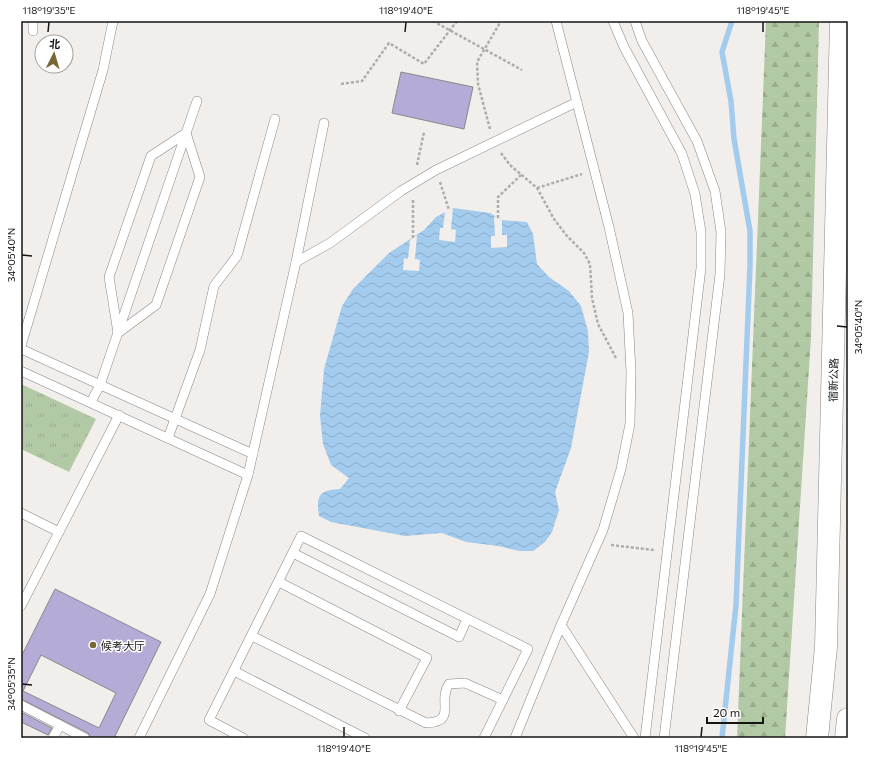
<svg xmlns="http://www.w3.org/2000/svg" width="869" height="759" font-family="Commissioner,'Noto Sans SC',sans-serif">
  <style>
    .grass { fill: url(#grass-tufts) }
    .forest { fill: url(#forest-firs) }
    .water { fill: url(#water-waves) }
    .pier { fill: #f2eeec }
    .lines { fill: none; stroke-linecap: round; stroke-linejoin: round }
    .stream { stroke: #a3cbed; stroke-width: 5.5 }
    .building { fill: #b6aad7; stroke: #88888b; fill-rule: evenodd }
    .service-casing { stroke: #8a8784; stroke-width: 10 }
    .trunk-casing { stroke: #8a8784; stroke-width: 23 }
    .path { stroke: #afacaa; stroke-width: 2.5; stroke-dasharray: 3 2; stroke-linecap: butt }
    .service { stroke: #fff; stroke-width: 9 }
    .trunk { stroke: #fff; stroke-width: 22 }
    .ticks { fill: none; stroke: #161514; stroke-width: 1.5 }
    .poi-dot { fill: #766734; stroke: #fff; stroke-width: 1.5 }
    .labels { text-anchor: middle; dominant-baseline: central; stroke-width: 3; stroke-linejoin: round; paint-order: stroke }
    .street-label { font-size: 11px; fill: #161514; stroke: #fff }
    .poi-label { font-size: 11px; fill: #161514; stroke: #fff; text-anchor: start }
    .neatline { fill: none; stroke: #161514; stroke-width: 1.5 }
    .ticks-label { font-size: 10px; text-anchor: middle; fill: #161514 }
  </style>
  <defs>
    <pattern id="grass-tufts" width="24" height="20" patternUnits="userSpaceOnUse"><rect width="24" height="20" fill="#b1c9a4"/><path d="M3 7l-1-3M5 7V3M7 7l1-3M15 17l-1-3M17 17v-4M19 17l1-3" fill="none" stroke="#98ac8c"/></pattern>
    <pattern id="forest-firs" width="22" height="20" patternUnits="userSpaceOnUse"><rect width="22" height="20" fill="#b1c9a4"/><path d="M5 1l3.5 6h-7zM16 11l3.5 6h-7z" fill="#98ac8c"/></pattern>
    <pattern id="water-waves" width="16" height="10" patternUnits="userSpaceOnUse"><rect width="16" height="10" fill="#a3cbed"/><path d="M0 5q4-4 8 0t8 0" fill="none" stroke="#8cadca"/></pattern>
  </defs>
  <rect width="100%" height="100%" fill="#f2eeec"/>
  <path class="grass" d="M21 384 96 419 69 472 21 449Z"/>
  <path class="forest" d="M766 21H819L811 337 785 738H737Z"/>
  <path class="water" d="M453 208 490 213 502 220 527 222 533 234 537 264 549 277 569 291 581 306 588 331 589 352 571 448 555 492 559 510 552 532 545 542 533 551H519L498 546 466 542 442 533 405 536 331 522 319 516C316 496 319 490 340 489L349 478 331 465 323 444 320 416 324 369 342 306 353 289 389 253 424 230 436 217Z"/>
  <g class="pier">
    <path d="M453 208 451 229 456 230 455 242 439 240 440 228H443L445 212Z"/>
    <path d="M494 216 502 220V235H507V247L491 248V236H495Z"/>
    <path d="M417 235 415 259 420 260 419 271 403 270 404 258 408 259 410 240Z"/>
  </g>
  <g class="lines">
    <path class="stream" d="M722 738 736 605 750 266V231L734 139 731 101 722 52 732 21"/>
  </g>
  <g class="building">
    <path d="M401 72 473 87 464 129 392 113Z"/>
    <path d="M55 589 161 642 115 736 119 738H91L88 733 21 699V657ZM41 655 116 693 99 728 23 691Z"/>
    <path d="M21 712 52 728 48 735 21 722Z"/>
  </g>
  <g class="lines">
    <defs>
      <g id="service">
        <path d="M613 21 624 47 682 154 695 194 701 232V268L645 738"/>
        <path d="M635 21 642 41 697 141 715 191 721 232 720 274 664 738"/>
        <path d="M33 31V21"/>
        <path d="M186 133 200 177 156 305 118 333 109 277 151 156Z"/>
        <path d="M296 262 330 243 401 191 436 170 577 102"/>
        <path d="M21 346 103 70 113 21"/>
        <path d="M21 349 253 454"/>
        <path d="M21 371 248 475"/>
        <path d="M91 402 100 385 197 101"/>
        <path d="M168 438 200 350 214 286 237 256 275 119"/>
        <path d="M21 513 59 532"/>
        <path d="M293 553 459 637 467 619"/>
        <path d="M279 582 427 658 399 711"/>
        <path d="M21 606 119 415"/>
        <path d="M561 625 634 738"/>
        <path d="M252 636 426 723C458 722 437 701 449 684L465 683 503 700"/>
        <path d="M234 671 365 738"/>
        <path d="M21 705 85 738"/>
        <path d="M53 738 60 725"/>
        <path d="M139 738 210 594 248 475 296 262 324 123"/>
        <path d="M243 738 209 720 301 536 528 649 484 738"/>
        <path d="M515 738 561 625 603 530 621 469 630 424 631 372 628 313 609 227 556 21"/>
      </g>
      <g id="trunk">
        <path d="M817 738 826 647 841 21"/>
        <path d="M846 738 848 719"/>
      </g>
    </defs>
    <use href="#service" class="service-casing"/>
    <use href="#trunk" class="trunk-casing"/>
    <g class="path">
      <path d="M433 21 522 70"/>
      <path d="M341 84 362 81 389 43 424 64 457 21"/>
      <path d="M490 129 478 84 477 62 501 21"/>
      <path d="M501 153 510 165 537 188 554 219 567 236 584 253 590 264 592 298 598 324 616 358"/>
      <path d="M417 165 424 132"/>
      <path d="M440 182 449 210"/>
      <path d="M537 188 582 174"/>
      <path d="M413 200V238"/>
      <path d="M498 218V197L521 175"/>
      <path d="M611 545 654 550"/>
    </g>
    <use href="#service" class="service"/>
    <use href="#trunk" class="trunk"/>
  </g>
  <path class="ticks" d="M48 32 49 22M405 32 406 22M763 32V22M22 255 32 256M837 326 847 327M22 684 32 685M344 737V727M701 737 702 727"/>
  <circle class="poi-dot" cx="93" cy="645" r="4"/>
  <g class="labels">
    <g class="street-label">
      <text transform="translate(833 380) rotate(-89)">宿新公路</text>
    </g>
    <g class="poi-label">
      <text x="101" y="645">候考大厅</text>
    </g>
  </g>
  <rect width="869" height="759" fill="none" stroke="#ffffff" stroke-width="44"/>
  <g transform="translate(54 54) rotate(5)"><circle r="19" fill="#ffffff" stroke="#a2a1a1"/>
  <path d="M0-3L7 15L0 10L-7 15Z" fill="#766734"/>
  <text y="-6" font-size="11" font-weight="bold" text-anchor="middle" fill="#161514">北</text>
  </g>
  <path d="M707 717v6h56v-6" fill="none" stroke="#161514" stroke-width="2"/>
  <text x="713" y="717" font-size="12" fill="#161514" stroke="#ffffff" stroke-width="3" paint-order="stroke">20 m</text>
  <rect x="22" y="22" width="825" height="715" class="neatline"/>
  <g class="ticks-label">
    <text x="49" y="14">118°19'35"E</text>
    <text x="406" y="14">118°19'40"E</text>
    <text x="763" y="14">118°19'45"E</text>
    <text transform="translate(11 255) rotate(-90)" y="4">34°05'40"N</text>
    <text transform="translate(858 327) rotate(-90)" y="4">34°05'40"N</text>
    <text transform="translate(11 684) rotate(-90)" y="4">34°05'35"N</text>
    <text x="344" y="752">118°19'40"E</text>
    <text x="701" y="752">118°19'45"E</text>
  </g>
</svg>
